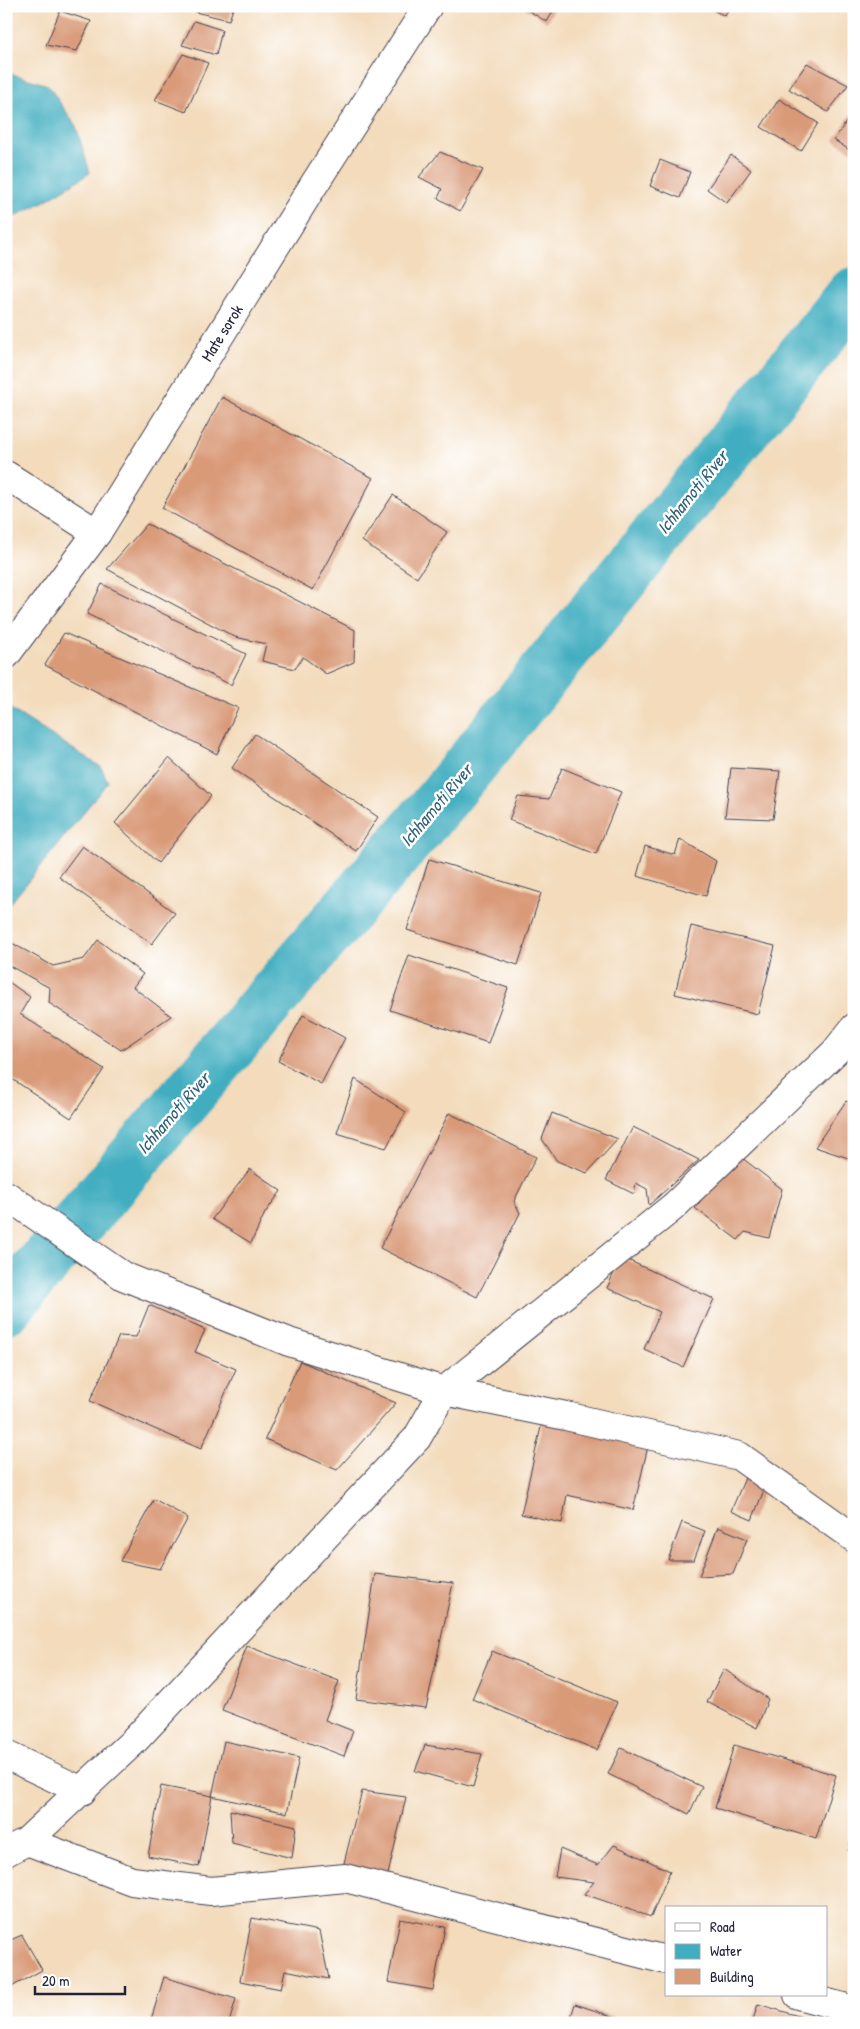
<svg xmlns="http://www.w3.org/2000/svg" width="860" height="2029" font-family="'Patrick Hand',sans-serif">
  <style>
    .water { fill: #41adc0; stroke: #32687e }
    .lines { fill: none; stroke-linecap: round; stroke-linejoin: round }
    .river { stroke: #41adc0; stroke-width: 54 }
    .building { fill: #d99a78 }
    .street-casing { stroke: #413e4e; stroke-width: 30 }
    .street { stroke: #fff; stroke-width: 28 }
    .labels { text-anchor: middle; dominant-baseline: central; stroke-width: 5; stroke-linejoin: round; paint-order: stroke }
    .street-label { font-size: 16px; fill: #22223b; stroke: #fff }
    .water-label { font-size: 18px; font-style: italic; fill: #306177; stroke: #fff }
  </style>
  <rect width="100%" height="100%" fill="#fff"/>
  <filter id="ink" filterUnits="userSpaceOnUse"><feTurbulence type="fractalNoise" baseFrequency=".02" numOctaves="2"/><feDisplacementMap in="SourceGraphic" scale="10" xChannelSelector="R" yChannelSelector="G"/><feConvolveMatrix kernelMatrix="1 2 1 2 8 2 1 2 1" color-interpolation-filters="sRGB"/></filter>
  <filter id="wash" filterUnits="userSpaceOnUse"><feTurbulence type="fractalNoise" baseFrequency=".0096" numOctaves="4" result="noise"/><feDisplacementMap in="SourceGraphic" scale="20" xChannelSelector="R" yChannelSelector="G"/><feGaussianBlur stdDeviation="1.12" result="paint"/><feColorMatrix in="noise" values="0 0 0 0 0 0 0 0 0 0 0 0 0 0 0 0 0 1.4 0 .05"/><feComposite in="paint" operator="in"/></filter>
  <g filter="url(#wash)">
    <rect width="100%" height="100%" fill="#f3dbbc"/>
    <g class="water">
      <path d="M6 72 48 85 76 126 90 173 43 202 6 221Z"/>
      <path d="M6 706 101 767 108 782 6 909Z"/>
    </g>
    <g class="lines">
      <path class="river" d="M6 1307 443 798 854 294"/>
    </g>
    <g id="blocks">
      <g class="building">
        <path d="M197 6H234L229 20 195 12Z"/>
        <path d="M521 6H556L547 22Z"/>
        <path d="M705 6H730L725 16Z"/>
        <path d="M60 11 91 21 77 51 46 45Z"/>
        <path d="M194 21 222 30 216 55 182 45Z"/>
        <path d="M854 45V56L849 53Z"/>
        <path d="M183 54 208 63 186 112 155 100Z"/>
        <path d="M807 63 848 85 828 112 789 89Z"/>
        <path d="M779 99 818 123 801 151 761 127Z"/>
        <path d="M854 110V153L834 140Z"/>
        <path d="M440 152 483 170 460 211 438 198 442 189 419 177Z"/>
        <path d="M731 155 751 170 727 203 707 189Z"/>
        <path d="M660 160 690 172 680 198 650 186Z"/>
        <path d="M222 397 373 478 313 590 162 508Z"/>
        <path d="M393 495 447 532 417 578 362 541Z"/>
        <path d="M147 524 355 630 354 662 326 674 303 657 295 669 262 661 266 644 235 637 107 569Z"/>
        <path d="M102 584 246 654 231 685 87 614Z"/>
        <path d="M64 633 238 708 217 754 45 665Z"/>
        <path d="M255 734 378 817 356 851 232 768Z"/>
        <path d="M169 758 211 796 158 863 115 823Z"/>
        <path d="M562 768 621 792 596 854 509 820 518 796 549 799Z"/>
        <path d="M731 768 780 771 773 819 725 817Z"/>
        <path d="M680 839 716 861 706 896 637 876 645 846 675 855Z"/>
        <path d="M82 846 175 913 152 944 59 877Z"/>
        <path d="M429 859 541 893 518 965 407 930Z"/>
        <path d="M691 926 775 946 758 1014 675 994Z"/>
        <path d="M98 940 143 974 133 987 171 1016 121 1050 49 1003 50 988 6 964V953L12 943 53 966 84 959Z"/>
        <path d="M409 955 508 988 488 1043 390 1010Z"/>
        <path d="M6 980 30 997 20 1014 104 1069 71 1118 6 1075Z"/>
        <path d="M303 1015 345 1038 321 1084 278 1061Z"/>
        <path d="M355 1079 406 1112 386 1148 337 1133Z"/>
        <path d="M846 1101 854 1104V1160L815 1147Z"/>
        <path d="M449 1113 536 1157 514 1201 520 1213 477 1297 380 1248Z"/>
        <path d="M552 1113 618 1139 587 1173 557 1161 542 1139Z"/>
        <path d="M633 1127 699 1160 649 1205 647 1189 636 1183 634 1194 606 1180Z"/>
        <path d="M737 1154 782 1189 769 1238 745 1232 738 1240 695 1208Z"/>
        <path d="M250 1169 281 1191 265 1213 251 1243 212 1219Z"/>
        <path d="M621 1257 714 1299 683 1367 644 1349 660 1312 607 1288Z"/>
        <path d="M149 1305 205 1330 195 1352 236 1369 201 1449 90 1401 119 1336 136 1337Z"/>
        <path d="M300 1361 396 1403 337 1470 265 1439Z"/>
        <path d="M544 1414 650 1438 633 1510 567 1495 562 1523 521 1514Z"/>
        <path d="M748 1471 766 1485 752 1520 731 1511Z"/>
        <path d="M154 1499 188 1518 160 1569 120 1561Z"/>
        <path d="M682 1522 705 1531 694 1560H668Z"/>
        <path d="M718 1527 747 1539 733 1574 699 1576Z"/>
        <path d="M375 1574 453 1583 426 1708 356 1699Z"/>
        <path d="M247 1646 339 1681 325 1720 353 1731 344 1756 222 1710Z"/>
        <path d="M492 1651 617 1702 597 1750 472 1699Z"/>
        <path d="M724 1669 768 1699 757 1728 707 1702Z"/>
        <path d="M224 1741 299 1758 287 1813 212 1796 199 1867 148 1856 161 1786 212 1796Z"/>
        <path d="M425 1745 482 1754 473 1787 415 1771Z"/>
        <path d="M734 1745 836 1775 816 1839 715 1808Z"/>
        <path d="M621 1748 702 1787 689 1814 608 1774Z"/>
        <path d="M362 1791 406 1797 387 1879 343 1867Z"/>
        <path d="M230 1810 296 1826 292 1858 232 1843Z"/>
        <path d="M853 1828H854V1852L848 1851Z"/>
        <path d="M614 1845 670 1871 651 1917 584 1894 594 1882 555 1877 560 1849 598 1865Z"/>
        <path d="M252 1918 319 1931 329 1979 285 1970 281 1989 240 1981Z"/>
        <path d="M400 1919 445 1927 433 1990 388 1982Z"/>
        <path d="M22 1935 42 1970 6 1990V1942Z"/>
        <path d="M164 1977 236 1999 229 2023H150Z"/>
        <path d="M575 2004 630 2022V2023H569Z"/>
        <path d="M758 2004 819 2022V2023H752Z"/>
      </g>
    </g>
  </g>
  <g filter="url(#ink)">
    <use href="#blocks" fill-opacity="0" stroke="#413e4e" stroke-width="1"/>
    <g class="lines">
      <defs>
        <g id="street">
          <path d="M6 475 97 533"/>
          <path id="s1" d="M6 655 97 533 313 186 428 6"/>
          <path d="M6 1195 123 1276 289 1342 444 1391 566 1416 739 1456 854 1538"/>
          <path d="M6 1755 82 1791"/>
          <path d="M27 1841 132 1881 211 1891 345 1878 666 1960"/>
          <path d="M6 1852 27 1841 135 1740 417 1438 444 1391 673 1207 835 1052 854 1028"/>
          <path d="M798 1995 854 2010"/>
        </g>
      </defs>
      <use href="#street" class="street-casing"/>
      <use href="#street" class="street"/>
    </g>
  </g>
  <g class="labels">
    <g class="street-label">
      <text stroke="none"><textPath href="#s1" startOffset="388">Mate sorok</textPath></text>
    </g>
    <g class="water-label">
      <text transform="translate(692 492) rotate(-51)">Ichhamoti River</text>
      <text transform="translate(436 805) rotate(-50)">Ichhamoti River</text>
      <text transform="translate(173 1113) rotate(-49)">Ichhamoti River</text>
    </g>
  </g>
  <rect width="860" height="2029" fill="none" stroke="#fff" stroke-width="25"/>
  <rect x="665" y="1906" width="162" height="90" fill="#ffffff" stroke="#a7a7b1"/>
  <rect x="675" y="1923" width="25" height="8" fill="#ffffff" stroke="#a7a7b1"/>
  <text x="710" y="1932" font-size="15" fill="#22223b">Road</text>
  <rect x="675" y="1944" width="25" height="15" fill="#41adc0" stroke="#a7a7b1"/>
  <text x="710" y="1956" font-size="15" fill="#22223b">Water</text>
  <rect x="675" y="1969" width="25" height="15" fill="#d99a78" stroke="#a7a7b1"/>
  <text x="710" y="1982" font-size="15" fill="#22223b">Building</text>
  <path d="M35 1986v8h90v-8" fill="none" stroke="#22223b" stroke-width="2.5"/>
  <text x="42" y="1986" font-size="15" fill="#22223b" stroke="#ffffff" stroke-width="4" paint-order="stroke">20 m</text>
</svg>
